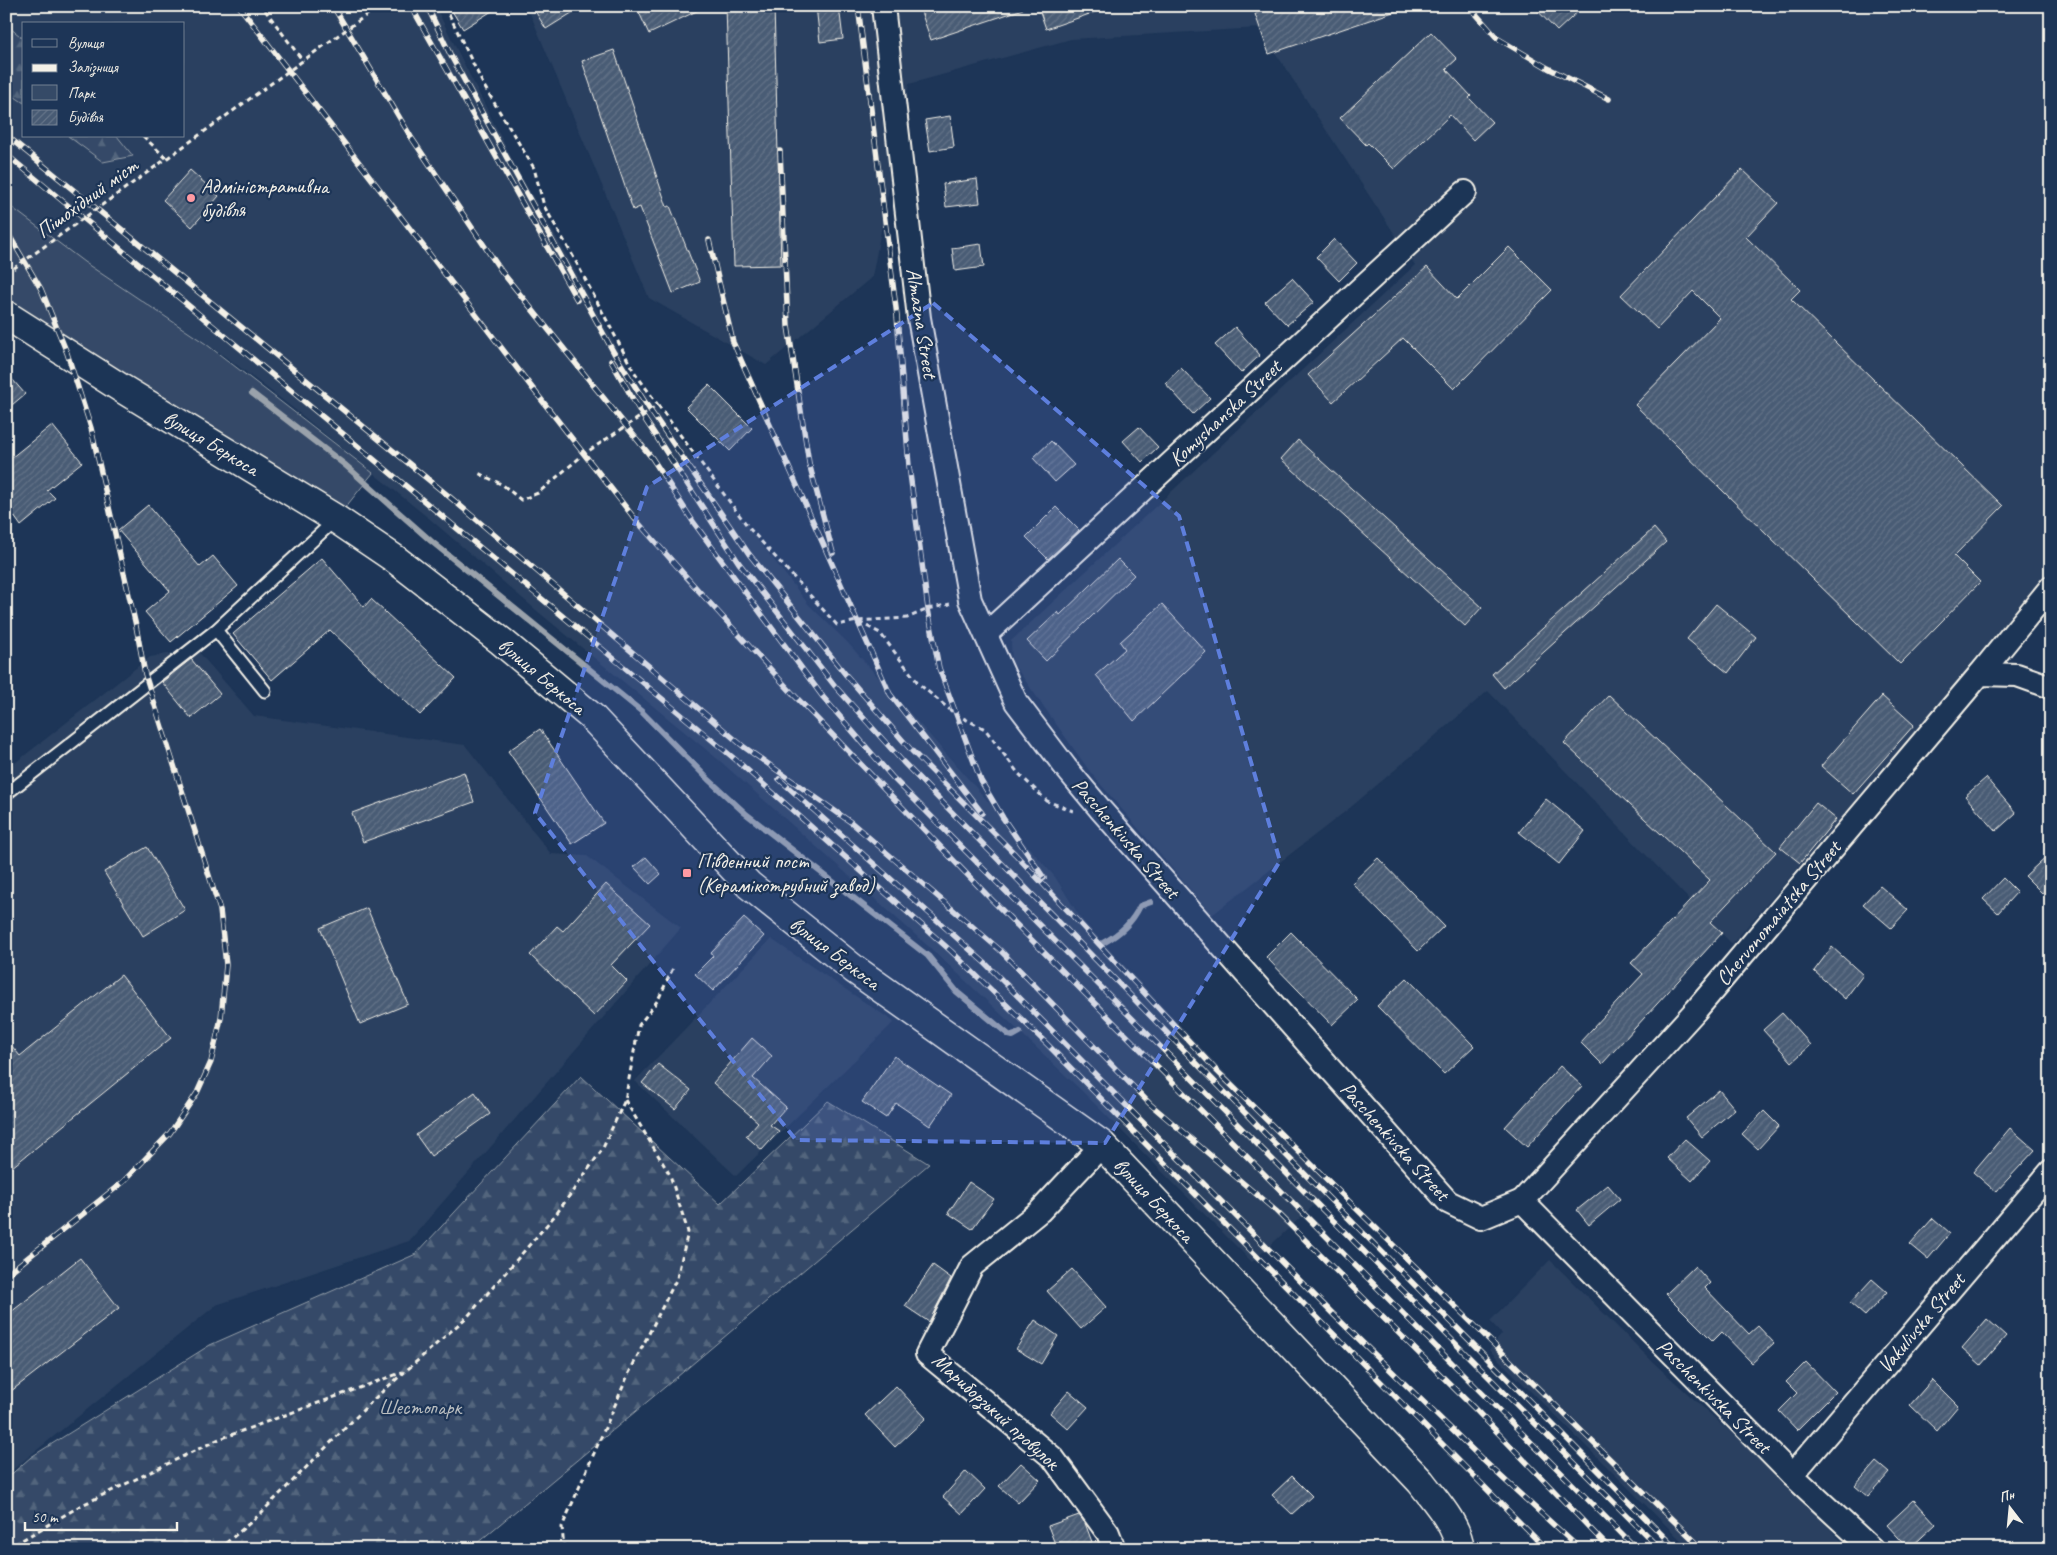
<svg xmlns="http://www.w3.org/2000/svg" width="2057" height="1555" font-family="Caveat,sans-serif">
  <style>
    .built { fill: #2a4060; fill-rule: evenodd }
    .green { fill: #354a67; stroke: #949ea8 }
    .forest { fill: url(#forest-firs); stroke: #949ea8 }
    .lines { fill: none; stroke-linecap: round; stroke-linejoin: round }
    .stream { stroke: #9aa2ab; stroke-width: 6 }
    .building { fill: url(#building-hatch); stroke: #f4f1e8 }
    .lane-casing { stroke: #f4f1e8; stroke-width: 15 }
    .street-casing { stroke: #f4f1e8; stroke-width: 26 }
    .secondary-casing { stroke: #f4f1e8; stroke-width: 31 }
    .path { stroke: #f4f1e8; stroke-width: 3; stroke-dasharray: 5 4; stroke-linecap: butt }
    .lane { stroke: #1d3557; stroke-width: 11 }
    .street { stroke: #1d3557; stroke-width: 22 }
    .secondary { stroke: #1d3557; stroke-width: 28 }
    .rail-casing { stroke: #f4f1e8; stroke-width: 5.5 }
    .rail { stroke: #1d3557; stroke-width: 4; stroke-dasharray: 11; stroke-linecap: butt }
    .path-bridge { stroke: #f4f1e8; stroke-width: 3; stroke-dasharray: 5 4; stroke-linecap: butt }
    .marked { fill: #5e7fdd; fill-opacity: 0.2; stroke: #5e7fdd; stroke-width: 4; stroke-dasharray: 10 6; stroke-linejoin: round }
    .poi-dot { fill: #ff9aa2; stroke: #1d3557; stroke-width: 2 }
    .labels { text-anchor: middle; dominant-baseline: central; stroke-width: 4.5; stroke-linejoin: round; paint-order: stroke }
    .poi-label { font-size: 21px; fill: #f4f1e8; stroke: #1d3557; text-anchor: start }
    .street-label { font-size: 21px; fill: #f4f1e8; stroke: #1d3557 }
    .park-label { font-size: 21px; fill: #bbbfc1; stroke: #1d3557 }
  </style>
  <defs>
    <pattern id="forest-firs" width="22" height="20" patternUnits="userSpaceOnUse" patternTransform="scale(1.25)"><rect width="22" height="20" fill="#354a67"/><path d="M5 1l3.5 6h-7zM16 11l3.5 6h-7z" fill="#53657d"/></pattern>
    <pattern id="building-hatch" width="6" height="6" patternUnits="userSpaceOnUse" patternTransform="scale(1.25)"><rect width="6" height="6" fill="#485b74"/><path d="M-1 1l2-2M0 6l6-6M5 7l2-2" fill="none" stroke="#637388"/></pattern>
  </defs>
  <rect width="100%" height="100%" fill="#1d3557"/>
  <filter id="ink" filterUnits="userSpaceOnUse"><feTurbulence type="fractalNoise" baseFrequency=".02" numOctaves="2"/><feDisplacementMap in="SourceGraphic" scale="10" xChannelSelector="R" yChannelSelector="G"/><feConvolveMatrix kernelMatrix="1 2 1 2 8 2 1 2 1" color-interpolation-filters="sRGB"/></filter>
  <g filter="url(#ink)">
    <g class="built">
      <path d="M6 6H435L519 173 580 278 631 374 690 453 809 605 847 642 1055 877 1082 920 1201 1048 1335 1186 1252 1262 1084 1093 1020 1032 937 954 720 761 536 610 431 520 294 409 229 359 91 267 32 225 6 203ZM24 24H184V136H24Z"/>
      <path d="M527 6H2051V570L1965 676 1732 944 1488 691 1351 807 1212 915 1091 773 1012 662 1011 641 1415 265 1259 28 1071 39 909 84 872 277 766 365 649 298Z"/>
      <path d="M196 649 254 716 465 745 551 854 587 856 681 928 409 1241 216 1305 6 1475V770L150 657Z"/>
      <path d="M771 939 894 1022 736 1176 635 1081Z"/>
      <path d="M1550 1260 1657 1366 1779 1476 1849 1549H1690L1489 1350 1502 1334 1490 1321Z"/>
    </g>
    <path class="green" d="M6 203 84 262 206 344 373 473 336 519 6 319Z"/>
    <g class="forest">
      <path d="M6 25 24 39V103L6 91Z"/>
      <path d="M68 136H117L133 156 103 162Z"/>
      <path d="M581 1076 720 1204 828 1101 929 1164 677 1377 470 1549H6V1479L31 1457 210 1345 416 1254Z"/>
    </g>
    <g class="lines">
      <g class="stream">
        <path d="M252 393 344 464 431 541 641 711 708 779 745 813 928 956 957 992 1009 1035 1013 1036 1020 1032"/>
        <path d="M1103 943C1120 934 1132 923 1140 906L1151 902"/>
      </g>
    </g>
    <g class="building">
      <path d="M449 6H500L463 29Z"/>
      <path d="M532 6H583L546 29Z"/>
      <path d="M636 6H707L649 34Z"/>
      <path d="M726 6H774L781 265 734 266Z"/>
      <path d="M816 6H839L843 39 820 42Z"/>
      <path d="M919 6H1022L1023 9 931 40Z"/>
      <path d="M1038 6H1103L1104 9 1046 29Z"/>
      <path d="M1278 6H1402V9L1269 54 1255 14Z"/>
      <path d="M1533 6H1584L1557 31Z"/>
      <path d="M1431 32 1457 59 1446 69 1471 96 1469 98 1492 122 1473 140 1450 115 1394 169 1368 143 1366 145 1340 118Z"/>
      <path d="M614 50 667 207 670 206 700 282 673 293 640 207 633 210 582 61Z"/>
      <path d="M950 116 954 147 930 151 925 120Z"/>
      <path d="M1742 169 1778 203 1746 237 1800 290 1791 299 2003 506 1954 556 1980 582 1900 664 1635 405 1720 318 1693 291 1657 329 1621 295Z"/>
      <path d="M190 170 219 196 192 227 163 200Z"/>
      <path d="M977 179 980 203 946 207 943 184Z"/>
      <path d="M1334 239 1357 263 1339 281 1316 257Z"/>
      <path d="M981 244 984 267 955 271 952 248Z"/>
      <path d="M1509 247 1552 290 1454 389 1403 338 1333 402 1308 375 1427 267 1457 299Z"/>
      <path d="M1292 278 1314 302 1287 325 1265 302Z"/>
      <path d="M1235 327 1260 355 1241 373 1215 345Z"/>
      <path d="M1181 368 1210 398 1193 414 1165 383Z"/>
      <path d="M6 372 25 394 6 410Z"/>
      <path d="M709 385 752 428 730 451 686 407Z"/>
      <path d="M52 425 82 462 47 490 55 498 21 526 14 516 6 523V462Z"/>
      <path d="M1139 427 1158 447 1142 462 1123 441Z"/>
      <path d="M1298 440 1482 607 1465 626 1281 459Z"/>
      <path d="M1051 441 1074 465 1055 482 1033 458Z"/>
      <path d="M148 505 200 567 213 556 238 586 171 642 145 612 170 591 118 530Z"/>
      <path d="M1056 507 1079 530 1048 559 1026 537Z"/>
      <path d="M1654 528 1666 542 1504 688 1492 674Z"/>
      <path d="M322 558 364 607 371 599 456 678 420 715 330 630 272 680 233 634Z"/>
      <path d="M1118 559 1134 575 1046 661 1027 641 1058 612 1060 615Z"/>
      <path d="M1162 604 1206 652 1134 721 1096 675 1125 649 1120 642Z"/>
      <path d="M1716 604 1756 637 1728 673 1687 639Z"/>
      <path d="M191 659 220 694 191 718 162 682Z"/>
      <path d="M1609 695 1776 852 1710 922 1722 933 1602 1064 1580 1042 1643 974 1631 963 1710 880 1564 743Z"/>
      <path d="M1882 696 1914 725 1853 794 1821 766Z"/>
      <path d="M540 729 604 823 572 844 508 751Z"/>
      <path d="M464 772 474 802 363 842 352 813Z"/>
      <path d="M1986 778 2016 813 1996 831 1965 796Z"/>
      <path d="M1546 799 1585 831 1559 864 1519 832Z"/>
      <path d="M1816 803 1836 819 1800 863 1780 847Z"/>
      <path d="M147 847 185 910 143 936 104 872Z"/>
      <path d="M2051 852V885L2042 893 2025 876Z"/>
      <path d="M646 857 661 874 650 884 634 867Z"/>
      <path d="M1378 858 1444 926 1418 951 1352 883Z"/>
      <path d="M2003 878 2017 892 1998 913 1983 899Z"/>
      <path d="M606 884 650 924 611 965 627 981 594 1016 530 955 557 926 563 931Z"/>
      <path d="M1880 886 1908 910 1891 928 1863 904Z"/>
      <path d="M367 908 408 1004 360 1024 320 928Z"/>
      <path d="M744 918 764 936 713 991 695 974 713 956 711 953Z"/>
      <path d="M1291 932 1358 1000 1332 1025 1266 957Z"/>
      <path d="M1832 947 1863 975 1845 999 1814 971Z"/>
      <path d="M121 975 171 1038 6 1172V1039L20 1056Z"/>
      <path d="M1407 978 1474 1046 1444 1074 1377 1006Z"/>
      <path d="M1782 1013 1811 1045 1792 1062 1763 1030Z"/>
      <path d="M752 1038 772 1056 753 1078 786 1107 770 1125 779 1131 762 1150 746 1136 758 1122 713 1083Z"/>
      <path d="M894 1056 951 1095 930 1126 896 1103 886 1118 862 1102Z"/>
      <path d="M658 1064 691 1090 675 1109 642 1083Z"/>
      <path d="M1560 1066 1582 1086 1527 1147 1505 1127Z"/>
      <path d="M1719 1090 1735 1109 1702 1137 1686 1118Z"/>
      <path d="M475 1092 490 1114 431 1156 416 1135Z"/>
      <path d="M1764 1111 1779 1126 1758 1149 1742 1134Z"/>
      <path d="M2010 1128 2035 1150 1996 1192 1973 1172Z"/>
      <path d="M1685 1139 1710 1161 1692 1181 1667 1158Z"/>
      <path d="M969 1182 994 1199 972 1229 948 1213Z"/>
      <path d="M1608 1185 1620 1199 1589 1225 1577 1210Z"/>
      <path d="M1933 1218 1950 1233 1928 1259 1910 1244Z"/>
      <path d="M80 1258 119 1308 6 1395V1316Z"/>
      <path d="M933 1265 951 1278 929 1322 905 1306Z"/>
      <path d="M1695 1266 1710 1283 1705 1288 1749 1334 1758 1326 1774 1343 1752 1363 1722 1332 1713 1341 1666 1294Z"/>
      <path d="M1072 1269 1106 1307 1081 1329 1047 1291Z"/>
      <path d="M1872 1279 1887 1292 1865 1316 1850 1303Z"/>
      <path d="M1987 1319 2006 1336 1981 1365 1962 1348Z"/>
      <path d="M1035 1320 1058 1336 1041 1364 1016 1349Z"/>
      <path d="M1806 1362 1835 1392 1797 1430 1779 1411 1797 1393 1786 1382Z"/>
      <path d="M1932 1380 1958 1406 1937 1431 1910 1405Z"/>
      <path d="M896 1386 926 1418 895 1447 865 1415Z"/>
      <path d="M1069 1391 1088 1407 1068 1429 1050 1413Z"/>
      <path d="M1876 1462 1889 1473 1868 1497 1855 1486Z"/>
      <path d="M1021 1463 1040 1480 1018 1503 999 1486Z"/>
      <path d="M966 1471 985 1489 962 1514 943 1497Z"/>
      <path d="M1292 1476 1312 1496 1292 1514 1272 1495Z"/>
      <path d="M1914 1500 1936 1524 1909 1549 1887 1525Z"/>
      <path d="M1079 1515 1085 1523 1092 1542 1073 1549H1057L1048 1526Z"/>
    </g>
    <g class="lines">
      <defs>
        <g id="lane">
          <path d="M216 630 265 691"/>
          <path d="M6 794 216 630 336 519"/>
        </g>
        <g id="street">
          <path d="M883 6 919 318 970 600 1016 702 1066 768 1101 810 1448 1202 1481 1218 1522 1201 1792 1475 1872 1549"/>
          <path d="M986 634 1465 192"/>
          <path d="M1980 674 2051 587"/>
          <path d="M1102 1145 1040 1211 972 1266 927 1354 1053 1458 1108 1533 1114 1549"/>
          <path d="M1522 1201 1696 1010 1980 674 2017 675 2051 687"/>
          <path d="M1792 1475 2051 1171"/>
        </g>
        <path id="secondary" d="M6 315 121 388 336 519 395 559 501 641 592 717 749 885 854 969 1102 1145 1421 1482C1436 1502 1457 1524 1460 1549"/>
      </defs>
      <use href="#lane" class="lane-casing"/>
      <use href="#street" class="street-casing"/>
      <use href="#secondary" class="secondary-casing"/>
      <g class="path">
        <path d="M445 6 484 86 534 168 544 206 574 258 633 370 658 405 584 454 538 493 521 500 503 485 476 472"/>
        <path d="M265 10 303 61"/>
        <path d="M143 136 167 159"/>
        <path d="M658 405 749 528 837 625 857 621 907 618 928 609 950 604"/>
        <path d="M859 622 880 633 919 684 955 714 985 729 1018 773 1047 801 1073 811"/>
        <path d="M7 1549 80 1506 217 1440 403 1372"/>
        <path d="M219 1549 258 1516 374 1399 468 1316 557 1213 602 1150 625 1100 639 1025 658 1000 673 968"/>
        <path d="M564 1549 562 1527 628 1375 677 1278 688 1232 670 1175 625 1100"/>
      </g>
      <use href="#lane" class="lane"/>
      <use href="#street" class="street"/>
      <use href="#secondary" class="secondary"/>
      <defs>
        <g id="rail">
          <path d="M239 6 533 389 635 519 698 590 794 695 987 895 1637 1549"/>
          <path d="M333 6 411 137 502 272 652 458 694 523 823 697 893 778 1660 1549"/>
          <path d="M411 6 577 300"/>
          <path d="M427 6 451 56 614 353 650 410 749 554 846 675 912 751 1015 854 1216 1070 1622 1471 1703 1549"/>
          <path d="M858 6 897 316 909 466 928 609 939 668 981 781 1003 818 1044 878"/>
          <path d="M1469 6 1497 38 1548 68 1609 99"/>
          <path d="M6 135 451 498 744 747 852 823 1000 950 1150 1104 1276 1211 1476 1410 1610 1549"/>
          <path d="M780 151 788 326 809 463 833 553"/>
          <path d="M6 154 736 760 951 951 1047 1044 1546 1549"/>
          <path d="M6 230 41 289 67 353 91 428 136 626 145 674 220 910 226 965 221 1018 211 1062 197 1093 170 1133 123 1182 6 1275"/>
          <path d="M709 240 733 342 890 694 982 813"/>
          <path d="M611 361 642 415 739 563 835 686 903 762 1286 1155 1676 1549"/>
          <path d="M779 779 986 964 1332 1313 1483 1460 1580 1549"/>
        </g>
      </defs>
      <use href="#rail" class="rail-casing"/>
      <use href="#rail" class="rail"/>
      <path class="path-bridge" d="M6 274 379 6"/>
    </g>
  </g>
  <path class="marked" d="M933 303 1179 516 1280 861 1105 1143 796 1140 535 813 647 487Z"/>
  <g class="poi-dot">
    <circle cx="191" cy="198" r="5"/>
    <rect x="682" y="868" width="10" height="10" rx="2.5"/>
  </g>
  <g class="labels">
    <g class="poi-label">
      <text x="201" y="186">Адміністративна<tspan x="201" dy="24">будівля</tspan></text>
      <text x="697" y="861">Південний пост<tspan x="697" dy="24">(Керамікотрубний завод)</tspan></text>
    </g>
    <g class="street-label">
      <text transform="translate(87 198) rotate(-36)">Пішохідний міст</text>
      <text transform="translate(922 323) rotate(81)">Almazna Street</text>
      <text transform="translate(1225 413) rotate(-43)">Komyshanska Street</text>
      <text transform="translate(211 443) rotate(31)">вулиця Беркоса</text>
      <text transform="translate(542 676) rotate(40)">вулиця Беркоса</text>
      <text transform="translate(1126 838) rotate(49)">Paschenkivska Street</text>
      <text transform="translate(1778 913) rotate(-50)">Chervonomaiatska Street</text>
      <text transform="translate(835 953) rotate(37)">вулиця Беркоса</text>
      <text transform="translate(1395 1141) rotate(48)">Paschenkivska Street</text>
      <text transform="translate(1154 1200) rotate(47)">вулиця Беркоса</text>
      <text transform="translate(1921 1323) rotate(-50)">Vakulivska Street</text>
      <text transform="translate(1714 1396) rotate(45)">Paschenkivska Street</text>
      <text transform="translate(996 1411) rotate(42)">Мариборзький провулок</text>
    </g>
    <g class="park-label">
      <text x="420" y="1407">Шестопарк</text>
    </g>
  </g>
  <rect width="2057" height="1555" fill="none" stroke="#1d3557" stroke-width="25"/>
  <rect x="12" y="12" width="2032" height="1530" fill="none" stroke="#f4f1e8" stroke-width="2" filter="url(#ink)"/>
  <rect x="22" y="22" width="162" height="115" fill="#1d3557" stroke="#738091"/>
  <rect x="32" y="39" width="25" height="8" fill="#1d3557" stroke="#738091"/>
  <text x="68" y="48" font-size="15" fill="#f4f1e8">Вулиця</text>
  <rect x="32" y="64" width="25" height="8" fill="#f4f1e8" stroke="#738091"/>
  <text x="68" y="72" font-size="15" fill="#f4f1e8">Залізниця</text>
  <rect x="32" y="85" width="25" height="15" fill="#354a67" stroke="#738091"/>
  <text x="68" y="98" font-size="15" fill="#f4f1e8">Парк</text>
  <rect x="32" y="110" width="25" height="15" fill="url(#building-hatch)" stroke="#738091"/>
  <text x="68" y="122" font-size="15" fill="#f4f1e8">Будівля</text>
  <g transform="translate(2010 1508) rotate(344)" stroke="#1d3557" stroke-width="4" paint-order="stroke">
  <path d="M0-4L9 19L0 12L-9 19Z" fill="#f4f1e8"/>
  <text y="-8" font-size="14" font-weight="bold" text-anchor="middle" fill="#f4f1e8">Пн</text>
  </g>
  <path d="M25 1522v8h152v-8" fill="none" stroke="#f4f1e8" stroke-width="2.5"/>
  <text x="32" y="1522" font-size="15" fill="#f4f1e8" stroke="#1d3557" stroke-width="4" paint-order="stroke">50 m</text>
</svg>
